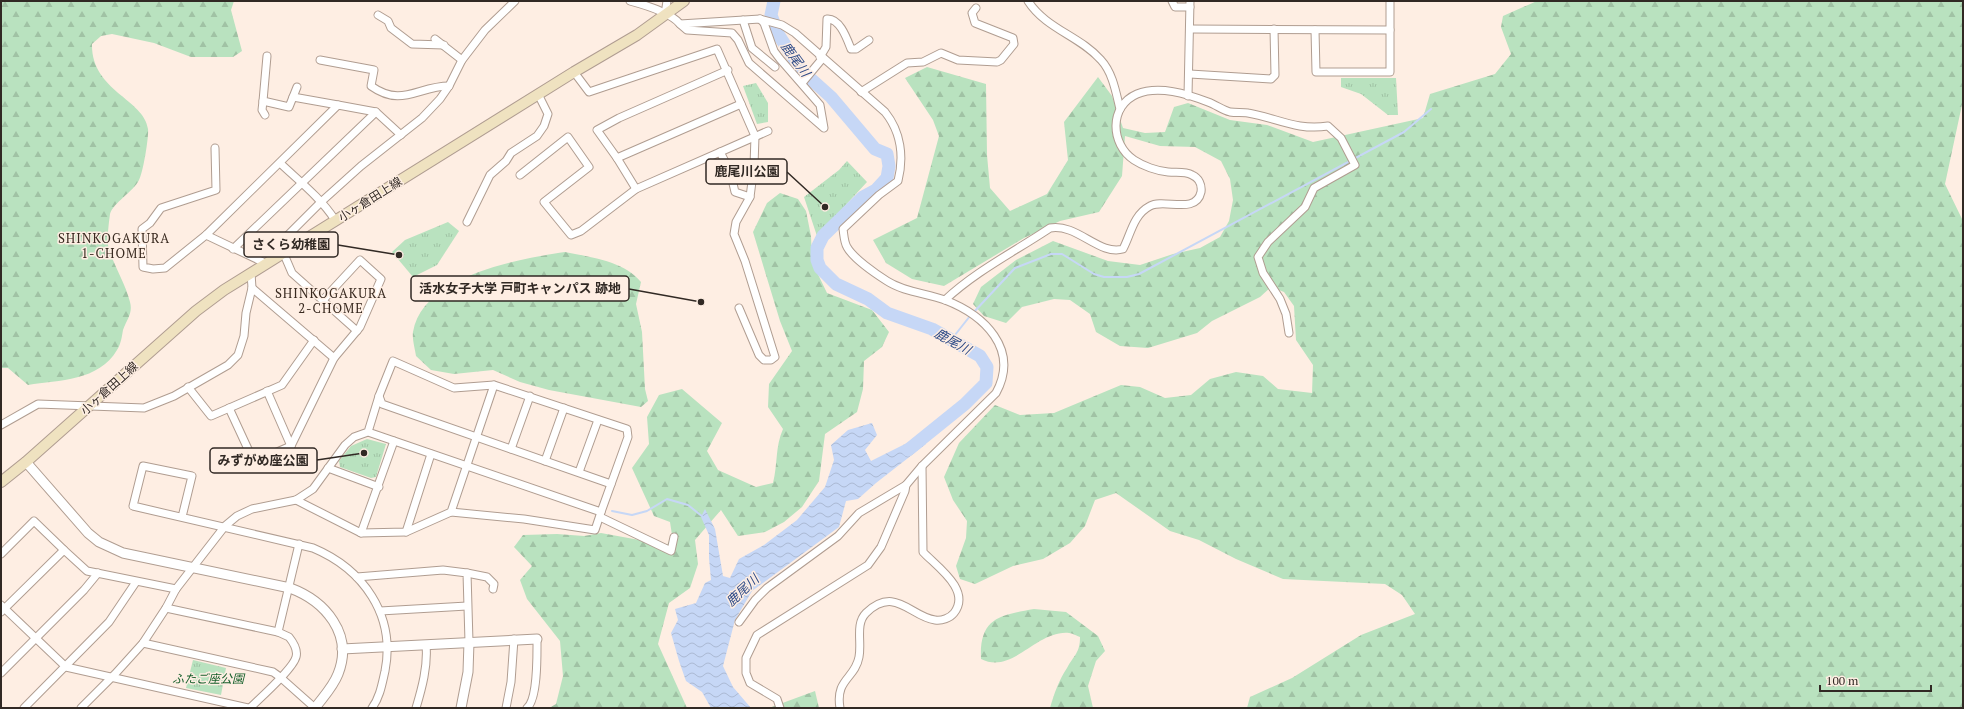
<svg xmlns="http://www.w3.org/2000/svg" width="1964" height="709" font-family="'PT Serif','Noto Sans JP',serif">
  <style>
    .grass { fill: url(#grass-tufts) }
    .forest { fill: url(#forest-firs) }
    .water { fill: url(#water-waves) }
    .lines { fill: none; stroke-linecap: round; stroke-linejoin: round }
    .stream { stroke: #c6d7f6; stroke-width: 2 }
    .river { stroke: #c6d7f6; stroke-width: 13 }
    .minor-casing { stroke: #b09d91; stroke-width: 9 }
    .tertiary-casing { stroke: #b09d91; stroke-width: 11 }
    .secondary-casing { stroke: #b09d91; stroke-width: 12 }
    .minor { stroke: #fff; stroke-width: 7 }
    .tertiary { stroke: #fff; stroke-width: 9 }
    .secondary { stroke: #efe2c0; stroke-width: 10 }
    .labels { text-anchor: middle; dominant-baseline: central; stroke-width: 3; stroke-linejoin: round; paint-order: stroke }
    .street-label { font-size: 12px; fill: #312924; stroke: #feeee3 }
    .park-label { font-size: 12px; font-style: italic; fill: #155f2a; stroke: #feeee3 }
    .water-label { font-size: 13px; font-style: italic; fill: #2b4987; stroke: #feeee3 }
    .neighbourhood-label { font-size: 13px; letter-spacing: 1px; fill: #392a20; stroke: #feeee3 }
    .leader { fill: none; stroke: #312924; stroke-width: 1.5 }
    .callout-dot { fill: #312924; stroke: #feeee3; stroke-width: 1.5 }
    .callout { fill: #feeee3; stroke: #312924; stroke-width: 1.5 }
    .callout-label { font-size: 13px; text-anchor: middle; font-weight: bold; fill: #312924 }
  </style>
  <defs>
    <pattern id="grass-tufts" width="24" height="20" patternUnits="userSpaceOnUse"><rect width="24" height="20" fill="#b9e2bf"/><path d="M3 7l-1-3M5 7V3M7 7l1-3M15 17l-1-3M17 17v-4M19 17l1-3" fill="none" stroke="#a0c2a4"/></pattern>
    <pattern id="forest-firs" width="22" height="20" patternUnits="userSpaceOnUse"><rect width="22" height="20" fill="#b9e2bf"/><path d="M5 1l3.5 6h-7zM16 11l3.5 6h-7z" fill="#a0c2a4"/></pattern>
    <pattern id="water-waves" width="16" height="10" patternUnits="userSpaceOnUse"><rect width="16" height="10" fill="#c6d7f6"/><path d="M0 5q4-4 8 0t8 0" fill="none" stroke="#abb9d3"/></pattern>
  </defs>
  <rect width="100%" height="100%" fill="#feeee3"/>
  <g class="grass">
    <path d="M1341 78H1396L1398 115H1388L1361 94 1341 87Z"/>
    <path d="M756 83 768 103V122L757 124 743 86Z"/>
    <path d="M847 161 867 182 817 236 804 197 839 170Z"/>
    <path d="M448 222 459 231 437 265 413 277 392 252 405 240Z"/>
    <path d="M367 439 386 444 376 477 371 478 340 467 339 461 351 446Z"/>
    <path d="M193 660 226 668 221 695 186 688Z"/>
  </g>
  <g class="forest">
    <path d="M1 1H234L231 10 242 51 233 57H191L154 43 112 34 101 36 92 44C91 91 144 99 148 129 149 137 143 173 139 180 134 191 113 203 110 214 109 222 107 237 108 245 112 263 125 282 130 302 133 313 127 319 123 330 122 336 121 344 117 350 99 381 59 380 28 385L8 368H1Z"/>
    <path d="M1537 1H1963V100L1945 184 1963 221V708H1247L1250 697 1292 678 1361 635 1415 614 1402 595 1385 584 1283 579 1236 559 1199 540 1170 531 1116 493 1095 500 1085 526 1070 543 1043 559 1013 566 975 584 960 579 956 566 966 538 967 521 953 500 944 477 959 443 995 405 1020 415 1054 413 1121 385 1140 387 1165 398 1191 395 1210 379 1236 372 1263 376 1278 389 1312 393 1313 365 1296 340 1294 306 1284 292 1271 287 1260 297 1212 321 1197 333 1148 348 1120 346 1096 332 1090 314 1070 300 1054 299 1022 307 1006 323 984 316 973 304 981 287 1016 260 1053 241 1108 261 1140 265 1173 254 1200 248 1220 237 1229 221 1233 200 1230 179 1221 161 1195 147 1160 146 1125 136 1122 176 1099 212 1060 221 1024 238 944 286 912 279 886 263 873 240 917 218 939 136 933 120 905 78 927 67 986 84 987 155 990 188 1010 211 1047 194 1068 160 1064 122 1098 77 1112 96 1123 128 1145 133 1165 132 1174 107 1188 103 1230 120 1267 125 1313 142 1423 118 1430 94 1495 74 1511 54 1501 27 1503 16Z"/>
    <path d="M780 193 798 199 806 211 811 236 812 262 827 293 872 310 889 332 882 347 864 361 863 389 857 412 825 434 819 481 802 507 784 522 765 532 738 536 721 510 695 540 698 564 690 588 669 603 658 644 687 708H549L556 704 563 676 560 641 527 599 520 580 532 566 514 547 523 535 557 534 584 536 601 533 667 545 672 535 670 522 654 516 632 468 649 444 647 417 659 395 682 389 722 423 707 451 718 470 756 487 773 483C778 463 775 447 783 429L768 407 769 384 792 351 780 321 753 232 767 203Z"/>
    <path d="M565 252C590 257 624 261 641 282L636 304 642 332 645 389 648 401 641 407 549 390 520 382 493 370 454 374 431 370 416 356C415 349 412 339 413 332 423 275 519 259 565 252Z"/>
    <path d="M1034 609 1066 612 1098 636 1105 651 1096 661 1088 686 1093 708H1050C1054 694 1059 680 1067 668 1074 655 1080 653 1080 637 1077 636 1072 633 1069 633 1036 630 1013 675 981 659 979 617 1001 615 1034 609Z"/>
    <path d="M815 691 819 708H769Z"/>
  </g>
  <path class="water" d="M872 423 877 435 865 450 871 461 919 437 926 444 876 483 858 499 846 501 839 527 752 591 735 620 723 666 733 687 751 708H711L702 692 686 681 679 661 671 633 678 620 675 609 696 603 705 583 711 580 709 558V535L701 517 705 509 715 529 723 576 730 578 739 559 764 545 797 520 825 487 834 460 831 445 848 430Z"/>
  <g class="lines">
    <g class="stream">
      <path d="M973 313 1015 268 1051 254H1062L1094 274 1104 277H1127L1139 274 1404 132 1431 109"/>
      <path d="M951 340 970 316"/>
      <path d="M612 511 632 515 647 511 667 499 688 505 703 517"/>
    </g>
    <path class="river" d="M774 1 771 15 778 34 802 71 831 97 875 149 887 154 889 166 887 178 876 190 863 197 823 236 817 248V260L820 268 836 284 868 299 887 313 932 329 980 356 987 367 986 383 965 404 908 450"/>
    <defs>
      <g id="minor">
        <path d="M630 1C645 5 670 12 680 24L760 19 782 25 795 33 885 112C901 132 904 157 898 181L879 195 843 229C844 235 844 242 847 247 853 258 876 274 887 281 904 292 926 293 945 300 984 315 1020 349 996 393L922 466 906 485 905 491 881 547 868 565 757 635 746 658V673L750 683 777 699 780 708"/>
        <path d="M1028 1C1046 29 1080 36 1101 60 1113 73 1116 93 1120 109"/>
        <path d="M1172 1 1175 7H1190"/>
        <path d="M665 14 667 1"/>
        <path d="M378 15 388 21 391 28 412 44 444 45"/>
        <path d="M743 20 752 48 775 67"/>
        <path d="M680 24 687 30 732 33 738 40 749 63 824 128 820 105 780 59 774 51 764 23 760 19"/>
        <path d="M1190 29 1390 30"/>
        <path d="M1315 30 1316 72H1390V1"/>
        <path d="M435 39 462 60"/>
        <path d="M267 56 263 101 289 107 293 97 338 105"/>
        <path d="M820 57 826 47 827 19C840 18 847 39 851 49H856L869 40"/>
        <path d="M320 60 374 70 371 86C402 108 418 86 449 86"/>
        <path d="M574 72 589 92 717 49 755 136 754 166 750 197 736 222 734 234 745 261 775 357 771 360H764L759 355 739 308"/>
        <path d="M1190 74 1271 79 1275 75 1274 29"/>
        <path d="M802 83 822 59"/>
        <path d="M861 92 907 63 923 62 941 53 958 60 997 62 1001 60 1014 44 1013 38 975 23 972 13 976 8"/>
        <path d="M1188 96 1190 1"/>
        <path d="M293 97 297 87"/>
        <path d="M263 101 262 110 265 115"/>
        <path d="M215 148 216 190 161 208 150 223 142 229 143 267 153 269 165 268 206 235 338 105 376 112 401 135"/>
        <path d="M720 152 730 171 735 192 750 197"/>
        <path d="M617 158 741 104"/>
        <path d="M280 163C299 181 321 198 335 220"/>
        <path d="M520 175 568 137 589 167 544 202 571 235 581 231 636 189 768 131"/>
        <path d="M636 189 617 158 597 130 619 118 728 70"/>
        <path d="M467 222 490 175 506 161 511 153 537 136 544 126 548 114 538 94"/>
        <path d="M206 235 265 263"/>
        <path d="M233 249 376 112"/>
        <path d="M283 252 292 273 357 331"/>
        <path d="M274 258 281 242 321 202 361 166 422 118 440 99 449 86 462 60 485 30 515 1"/>
        <path d="M252 288 334 358"/>
        <path d="M945 300C976 271 1014 252 1050 228 1077 223 1099 256 1123 249 1131 234 1133 215 1150 206 1164 198 1196 215 1201 192 1202 185 1199 178 1192 175 1185 171 1176 173 1168 172 1157 171 1143 166 1134 160 1110 144 1109 106 1137 94 1159 85 1187 94 1208 102 1216 105 1223 110 1230 112 1236 113 1243 112 1248 113 1277 118 1297 131 1328 126L1341 138 1355 165 1314 188 1305 207 1268 242 1258 257 1263 273 1280 299 1286 314 1289 333"/>
        <path d="M188 387 211 416 282 385 314 340"/>
        <path d="M267 391 291 446"/>
        <path d="M379 396 382 404 611 484"/>
        <path d="M229 408 254 462 291 446 334 358 360 327 381 279 360 260 323 300"/>
        <path d="M1 425 38 404 144 408 174 396 228 365 238 355 244 336 246 313 252 288 251 273"/>
        <path d="M511 449 530 396"/>
        <path d="M545 461 564 408"/>
        <path d="M328 468 379 487"/>
        <path d="M579 472 598 420"/>
        <path d="M296 500 361 533 406 532 451 512 494 385"/>
        <path d="M451 512 524 519 595 530 601 512"/>
        <path d="M182 517 192 476 143 466 133 506 313 548C363 569 396 615 385 671 382 684 380 697 372 708"/>
        <path d="M600 517 671 551 674 537"/>
        <path d="M406 532 431 454"/>
        <path d="M361 533 394 441"/>
        <path d="M1 554 34 521 64 550"/>
        <path d="M467 573 487 577 494 584 493 589"/>
        <path d="M357 577 443 570 467 573 469 642"/>
        <path d="M1 605 66 667 248 708"/>
        <path d="M166 608 278 632 289 637C293 642 298 650 296 657 293 669 260 698 250 708"/>
        <path d="M380 611 467 606"/>
        <path d="M1 612 64 550 87 571 176 589"/>
        <path d="M739 622 755 600 767 588 838 536 859 513 906 485"/>
        <path d="M278 632 299 544"/>
        <path d="M143 643 273 672 280 677 315 708"/>
        <path d="M1 673 84 590 98 573"/>
        <path d="M24 708 109 622 136 582"/>
        <path d="M81 708 115 674 143 643 166 608 176 589 225 526 237 516 252 509 296 500 313 489 345 445 354 437 368 432 601 512 628 437 627 429 494 385 454 388 393 361 379 396 368 432"/>
        <path d="M416 708C422 688 428 666 426 645"/>
        <path d="M506 708 511 682 514 639"/>
        <path d="M527 708C538 699 537 654 537 639"/>
        <path d="M840 708C835 679 855 679 859 657 862 642 855 624 866 613 895 585 911 617 935 620 942 621 950 618 954 613 972 590 936 566 923 552L922 466"/>
      </g>
      <g id="tertiary">
        <path d="M26 462 88 533 99 542 123 553 290 588C325 601 354 634 338 674 333 687 323 697 315 708"/>
        <path d="M342 649 537 639"/>
        <path d="M461 708 468 672 469 642"/>
      </g>
      <path id="secondary" d="M1 482 26 462 196 311 224 290 574 72 637 35 684 1"/>
    </defs>
    <use href="#minor" class="minor-casing"/>
    <use href="#tertiary" class="tertiary-casing"/>
    <use href="#secondary" class="secondary-casing"/>
    <use href="#minor" class="minor"/>
    <use href="#tertiary" class="tertiary"/>
    <use href="#secondary" class="secondary"/>
  </g>
  <g class="labels">
    <g class="street-label">
      <text transform="translate(370 199) rotate(-32)">小ヶ倉田上線</text>
      <text transform="translate(109 388) rotate(-42)">小ヶ倉田上線</text>
    </g>
    <g class="park-label">
      <text x="208" y="678">ふたご座公園</text>
    </g>
    <g class="water-label">
      <text transform="translate(796 59) rotate(54)">鹿尾川</text>
      <text transform="translate(953 341) rotate(29)">鹿尾川</text>
      <text transform="translate(742 590) rotate(-43)">鹿尾川</text>
    </g>
    <g class="neighbourhood-label">
      <text x="114" y="238">SHINKOGAKURA<tspan x="114" dy="15">1-CHOME</tspan></text>
      <text x="331" y="293">SHINKOGAKURA<tspan x="331" dy="15">2-CHOME</tspan></text>
    </g>
  </g>
  <path class="leader" d="M825 207L787 172M399 255L338 245M701 302L629 289M364 453L317 460"/>
  <g class="callout-dot">
    <circle cx="825" cy="207" r="4"/>
    <circle cx="399" cy="255" r="4"/>
    <circle cx="701" cy="302" r="4"/>
    <circle cx="364" cy="453" r="4"/>
  </g>
  <g class="callout">
    <rect x="706" y="159" width="81" height="25" rx="4"/>
    <rect x="244" y="232" width="94" height="25" rx="4"/>
    <rect x="411" y="276" width="218" height="25" rx="4"/>
    <rect x="210" y="448" width="107" height="25" rx="4"/>
  </g>
  <g class="callout-label">
    <text x="747" y="176">鹿尾川公園</text>
    <text x="291" y="249">さくら幼稚園</text>
    <text x="520" y="293">活水女子大学 戸町キャンパス 跡地</text>
    <text x="263" y="465">みずがめ座公園</text>
  </g>
  <rect width="1964" height="709" fill="none" stroke="#312924" stroke-width="4"/>
  <path d="M1820 685v6h111v-6" fill="none" stroke="#312924" stroke-width="2"/>
  <text x="1826" y="685" font-size="12" fill="#312924" stroke="#feeee3" stroke-width="3" paint-order="stroke">100 m</text>
</svg>
